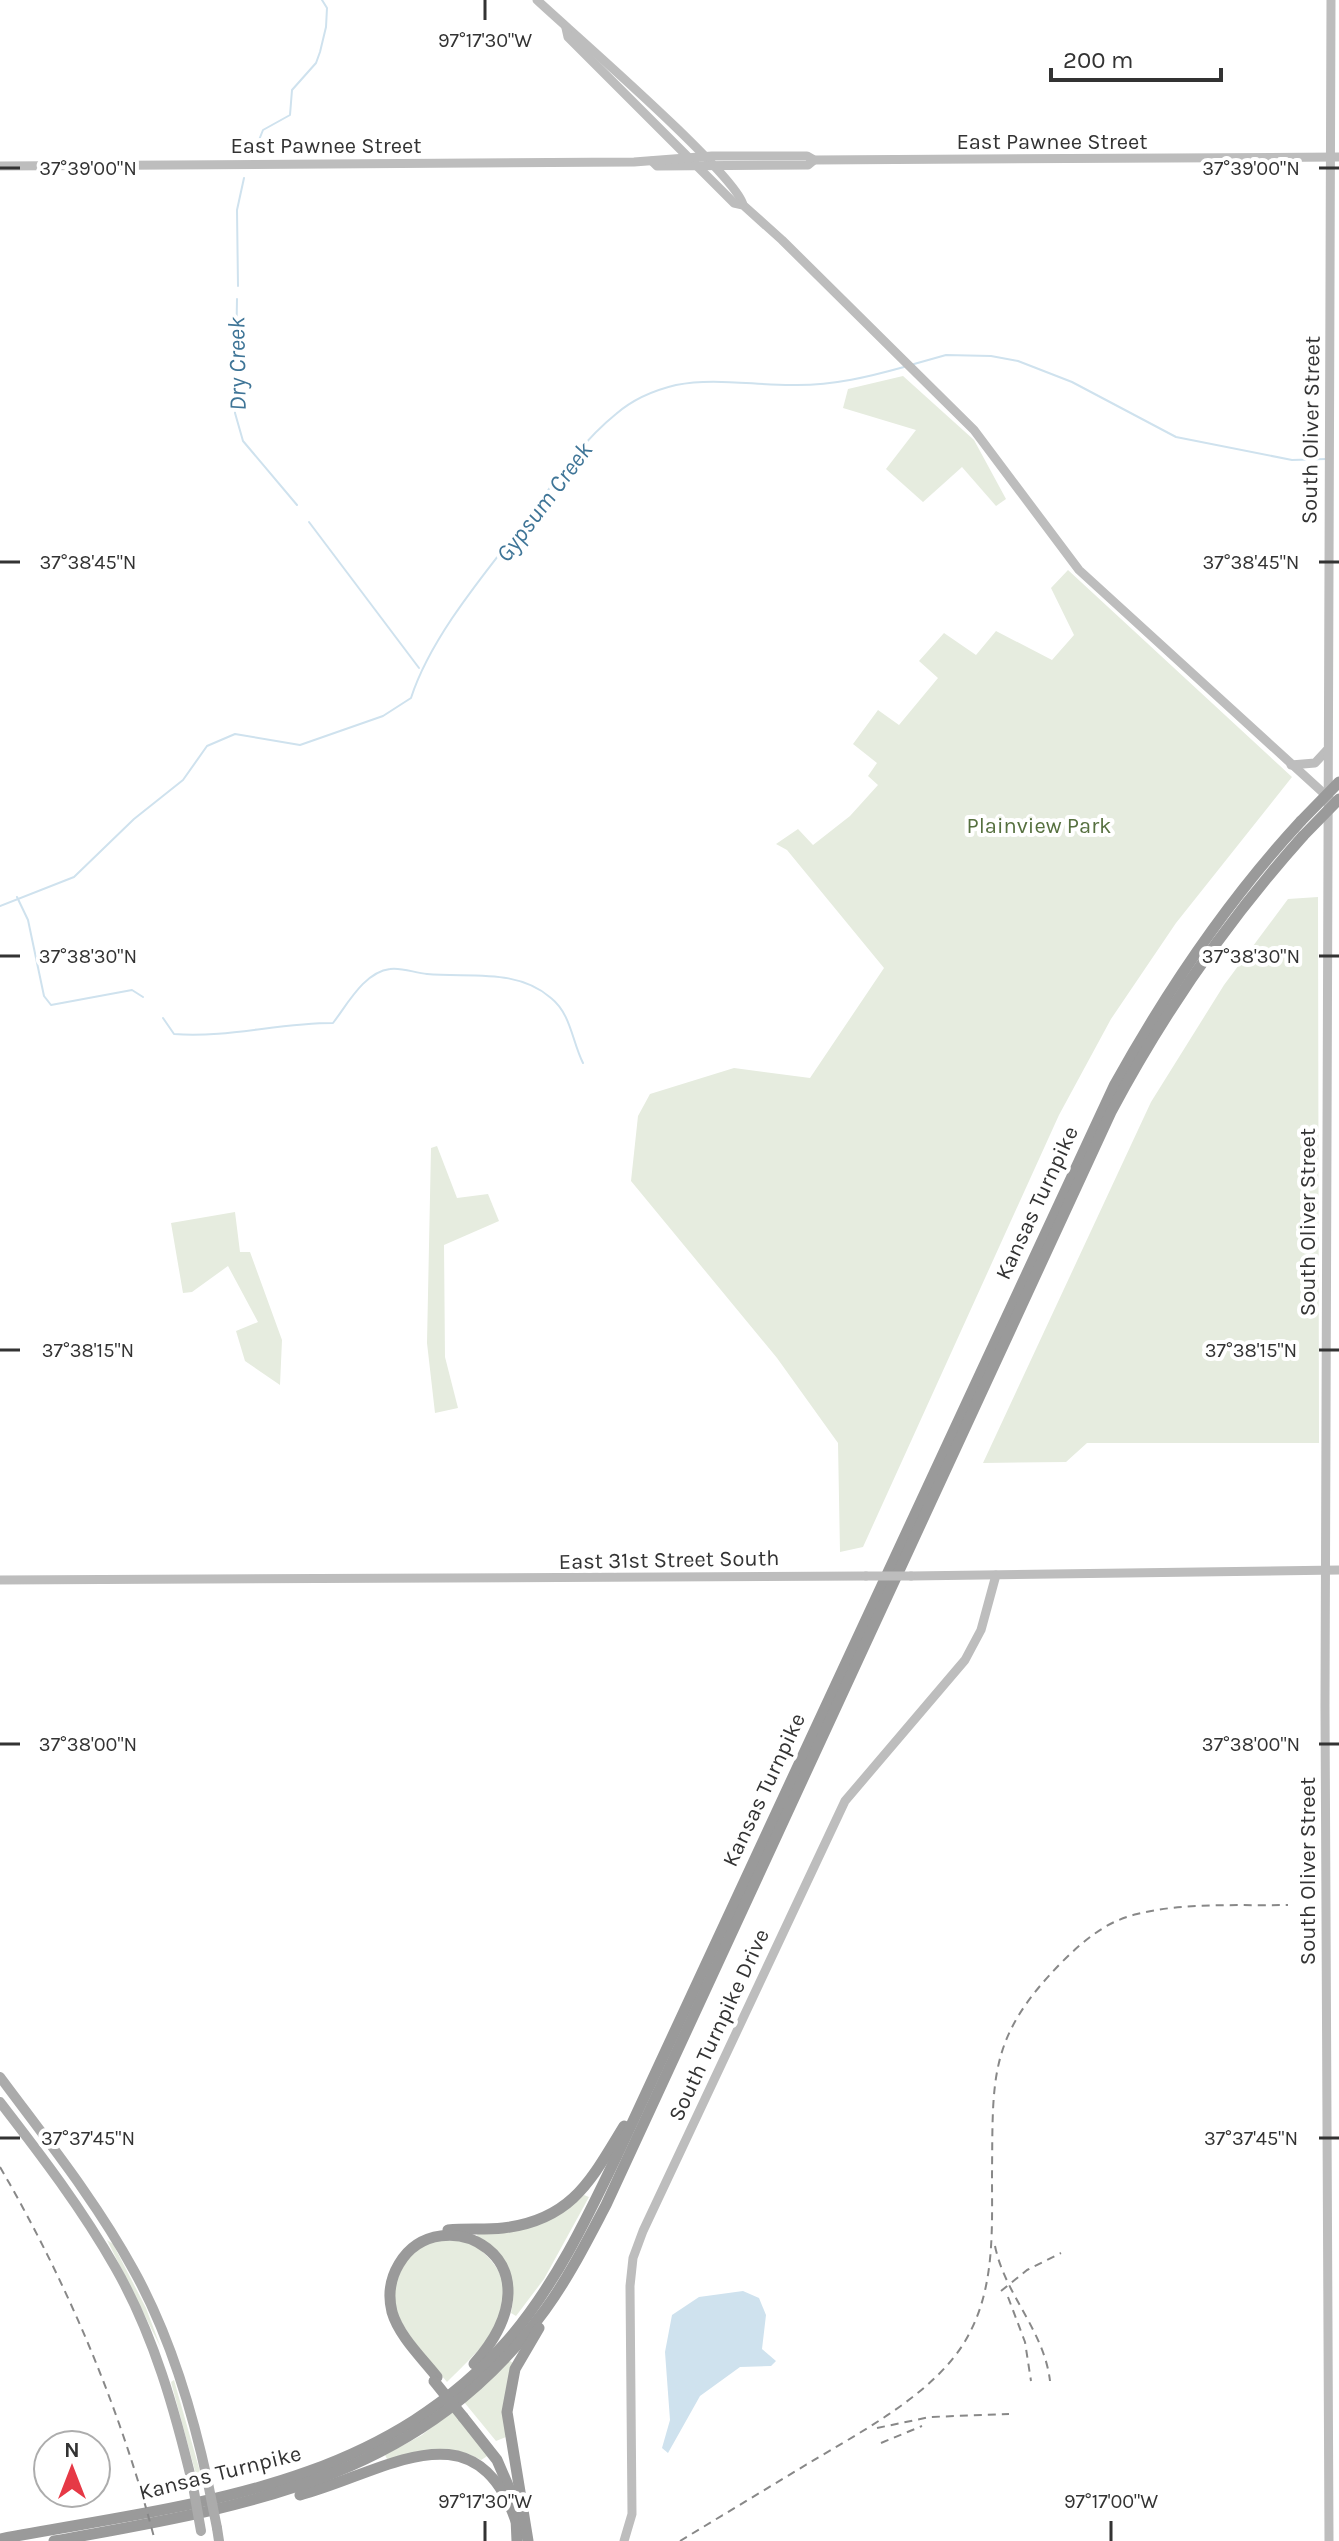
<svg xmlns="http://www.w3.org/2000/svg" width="1339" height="2541" font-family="Karla,sans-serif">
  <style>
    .green { fill: #e6ecdf }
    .water { fill: #cfe2ee }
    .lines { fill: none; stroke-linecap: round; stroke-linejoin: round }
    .stream { stroke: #cfe2ee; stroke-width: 2 }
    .secondary { stroke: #bdbdbd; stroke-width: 9 }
    .primary { stroke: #ababab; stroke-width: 10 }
    .highway { stroke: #9a9a9a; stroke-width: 11 }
    .rail { stroke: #888; stroke-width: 2; stroke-dasharray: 8 6; stroke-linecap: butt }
    .secondary-bridge { stroke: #bdbdbd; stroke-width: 9 }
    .primary-bridge { stroke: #ababab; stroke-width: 10 }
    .highway-bridge { stroke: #9a9a9a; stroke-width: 11 }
    .ticks { fill: none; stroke: #333; stroke-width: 3 }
    .labels { text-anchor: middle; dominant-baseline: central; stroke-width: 8; stroke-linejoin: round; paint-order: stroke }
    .street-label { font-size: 22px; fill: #333; stroke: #fff }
    .park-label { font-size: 22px; fill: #56703f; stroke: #fff }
    .water-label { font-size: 24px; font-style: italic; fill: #3f7597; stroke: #fff }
    .ticks-label { font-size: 20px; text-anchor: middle; fill: #333; stroke: #fff; stroke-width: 8; stroke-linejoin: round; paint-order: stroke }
  </style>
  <rect width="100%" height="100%" fill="#fff"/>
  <g class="green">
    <path d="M903 376 974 440 1006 499 996 506 962 467 923 502 886 469 916 430 843 408 848 389Z"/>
    <path d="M1068 570 1292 777 1176 923 1111 1019 1059 1115 863 1547 840 1552 838 1443 777 1358 631 1181 638 1116 650 1094 734 1068 810 1078 884 968 787 850 776 844 798 829 813 845 850 816 878 785 868 776 877 763 853 744 878 710 899 725 938 678 919 661 944 633 976 655 996 631 1052 660 1074 635 1051 588Z"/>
    <path d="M1318 897 1319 1443H1087L1066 1462 983 1463 1151 1102 1224 985 1288 899Z"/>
    <path d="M437 1146 457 1198 488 1194 499 1221 444 1245 445 1357 458 1408 435 1413 427 1343 431 1148Z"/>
    <path d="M235 1212 240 1252H250L282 1340 280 1385 245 1361 236 1331 258 1322 228 1266 192 1292 183 1293 171 1223Z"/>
    <path d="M584 2195 589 2197 544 2279 516 2316 511 2313C518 2282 506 2251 477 2236L478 2232 567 2209Z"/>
    <path d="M107 2240 113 2244 146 2308 161 2348Z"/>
    <path d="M463 2240C491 2251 514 2283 502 2314 492 2340 466 2363 447 2382 431 2362 411 2341 399 2317 386 2289 402 2251 432 2242 441 2239 454 2241 463 2240Z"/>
    <path d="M509 2360 514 2364 503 2408 506 2437 496 2441 464 2402Z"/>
    <path d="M174 2380 203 2482H198L171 2382Z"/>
    <path d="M454 2409 489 2455 481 2460C448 2442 422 2450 388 2461L385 2455 422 2435Z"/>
  </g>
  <path class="water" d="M743 2291 759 2298 766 2315 762 2349 776 2361 771 2366 740 2367 700 2396 668 2453 662 2448 670 2420 665 2352 672 2315 699 2297Z"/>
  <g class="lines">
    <g class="stream">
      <path d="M255 150 263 130 290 115 292 90 316 63 320 52 326 27 327 8 322 0"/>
      <path d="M238 286 237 210 244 178"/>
      <path d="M237 299 235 413 243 441 297 505"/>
      <path d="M914 364 946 355 991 356 1018 361 1072 382 1176 437 1292 460 1326 459"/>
      <path d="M309 522 419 668"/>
      <path d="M17 897 28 920 44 996 51 1005 132 990 143 997"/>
      <path d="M0 906 74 877 134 819 183 780 207 746 235 734 300 745 383 716 411 698C431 636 486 572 526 520 553 484 580 443 616 414 632 400 655 390 676 385 715 377 757 386 797 385 835 385 868 377 904 367"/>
      <path d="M163 1018 174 1034C228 1038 278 1023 333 1023 347 1005 364 972 390 969 401 967 415 973 427 974 469 978 517 968 551 998 571 1014 572 1041 583 1063"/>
    </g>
    <g class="secondary">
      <path d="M537 0C570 31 737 175 743 205"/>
      <path d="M566 28 568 37 734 203 743 205 782 240 974 430 1079 570 1330 799"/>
      <path d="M652 161 657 166 808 165 814 160"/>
      <path d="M0 166 634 162 712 156H807L814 160 1339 157"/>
      <path d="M1291 765 1315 763 1327 750"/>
      <path d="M911 1576 1339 1570"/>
      <path d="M0 1580 866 1576"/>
      <path d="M624 2541 632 2514 630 2286 633 2258 643 2231 845 1801 965 1660 981 1630 996 1575"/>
      <path d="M1329 2541 1325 1706 1331 0"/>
    </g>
    <g class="primary">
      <path d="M0 2077C46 2139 96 2201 133 2269 170 2335 192 2409 208 2483"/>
      <path d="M0 2102C41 2155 82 2209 115 2267 154 2335 175 2411 193 2486"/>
      <path d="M217 2528 219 2541"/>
    </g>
    <g class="highway">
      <path d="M448 2230C466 2228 485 2230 503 2228 572 2220 591 2180 624 2126"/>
      <path d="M437 2377C422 2358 399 2336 392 2312 388 2296 390 2279 399 2264 439 2196 569 2257 474 2364"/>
      <path d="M463 2417 497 2460 510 2490"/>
      <path d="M300 2495C386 2472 476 2402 517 2524"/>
      <path d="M516 2518 517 2541"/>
      <path d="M0 2539C185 2504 375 2491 508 2340 557 2283 589 2214 621 2147L1114 1086C1166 992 1228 900 1301 821"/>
      <path d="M54 2541C247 2506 421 2480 545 2310 569 2277 587 2241 606 2205L1111 1112C1164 1012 1228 920 1303 836"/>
      <path d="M528 2541 507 2412 515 2369 539 2328"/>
    </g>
    <g class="rail">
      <path d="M0 2167C68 2284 121 2410 155 2541"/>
      <path d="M995 2246C1005 2295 1044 2330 1050 2381"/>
      <path d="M1001 2291 1027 2270 1061 2253"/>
      <path d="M1008 2297 1025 2342 1031 2381"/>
      <path d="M877 2428 930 2417 1009 2414"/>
      <path d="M881 2443 922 2426"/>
      <path d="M680 2541C723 2515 766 2489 809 2463 862 2431 938 2392 968 2336 995 2287 992 2230 992 2176 993 2077 988 2037 1062 1962 1084 1940 1107 1921 1137 1914 1185 1902 1239 1906 1288 1905"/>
    </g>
    <path class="secondary-bridge" d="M866 1576H911"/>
    <g class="primary-bridge">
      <path d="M208 2483 217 2528"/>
      <path d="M193 2486 201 2531"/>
    </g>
    <g class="highway-bridge">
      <path d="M1301 821 1339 782"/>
      <path d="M1303 836 1339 799"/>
      <path d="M434 2381 463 2417"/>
    </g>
  </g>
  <path class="ticks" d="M485 0V20M0 168H20M1319 168H1339M0 562H20M1319 562H1339M0 956H20M1319 956H1339M0 1350H20M1319 1350H1339M0 1744H20M1319 1744H1339M0 2138H20M1319 2138H1339M485 2521V2541M1111 2521V2541"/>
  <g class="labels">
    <g class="street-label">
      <text x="1052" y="142">East Pawnee Street</text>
      <text x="326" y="146">East Pawnee Street</text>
      <text transform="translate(1311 430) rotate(-89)">South Oliver Street</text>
      <text transform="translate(1037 1203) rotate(-65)">Kansas Turnpike</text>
      <text transform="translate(1308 1222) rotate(-90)">South Oliver Street</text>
      <text transform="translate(669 1560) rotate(-1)">East 31st Street South</text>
      <text transform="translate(764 1790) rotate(-65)">Kansas Turnpike</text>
      <text transform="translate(1308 1871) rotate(-90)">South Oliver Street</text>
      <text transform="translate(719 2025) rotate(-65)">South Turnpike Drive</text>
      <text transform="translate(220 2473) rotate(-14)">Kansas Turnpike</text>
    </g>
    <g class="park-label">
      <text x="1039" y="826">Plainview Park</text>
    </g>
    <g class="water-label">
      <text transform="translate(237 364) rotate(-91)">Dry Creek</text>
      <text transform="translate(544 502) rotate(-53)">Gypsum Creek</text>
    </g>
  </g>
  <g class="ticks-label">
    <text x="485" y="47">97°17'30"W</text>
    <text x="88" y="175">37°39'00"N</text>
    <text x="1251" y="175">37°39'00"N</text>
    <text x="88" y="569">37°38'45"N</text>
    <text x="1251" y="569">37°38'45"N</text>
    <text x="88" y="963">37°38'30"N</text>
    <text x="1251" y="963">37°38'30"N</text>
    <text x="88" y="1357">37°38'15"N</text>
    <text x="1251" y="1357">37°38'15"N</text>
    <text x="88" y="1751">37°38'00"N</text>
    <text x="1251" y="1751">37°38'00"N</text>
    <text x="88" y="2145">37°37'45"N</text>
    <text x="1251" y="2145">37°37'45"N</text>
    <text x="485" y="2508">97°17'30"W</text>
    <text x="1111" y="2508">97°17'00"W</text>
  </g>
  <g transform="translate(72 2469)"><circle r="38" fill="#ffffff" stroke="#adadad" stroke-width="2"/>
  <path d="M0-6L14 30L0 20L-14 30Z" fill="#e63946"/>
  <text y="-12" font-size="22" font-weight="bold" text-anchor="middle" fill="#333333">N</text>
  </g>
  <path d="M1051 68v12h170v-12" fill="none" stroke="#333333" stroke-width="4"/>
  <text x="1063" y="68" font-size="24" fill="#333333" stroke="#ffffff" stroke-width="6" paint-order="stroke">200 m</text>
</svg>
